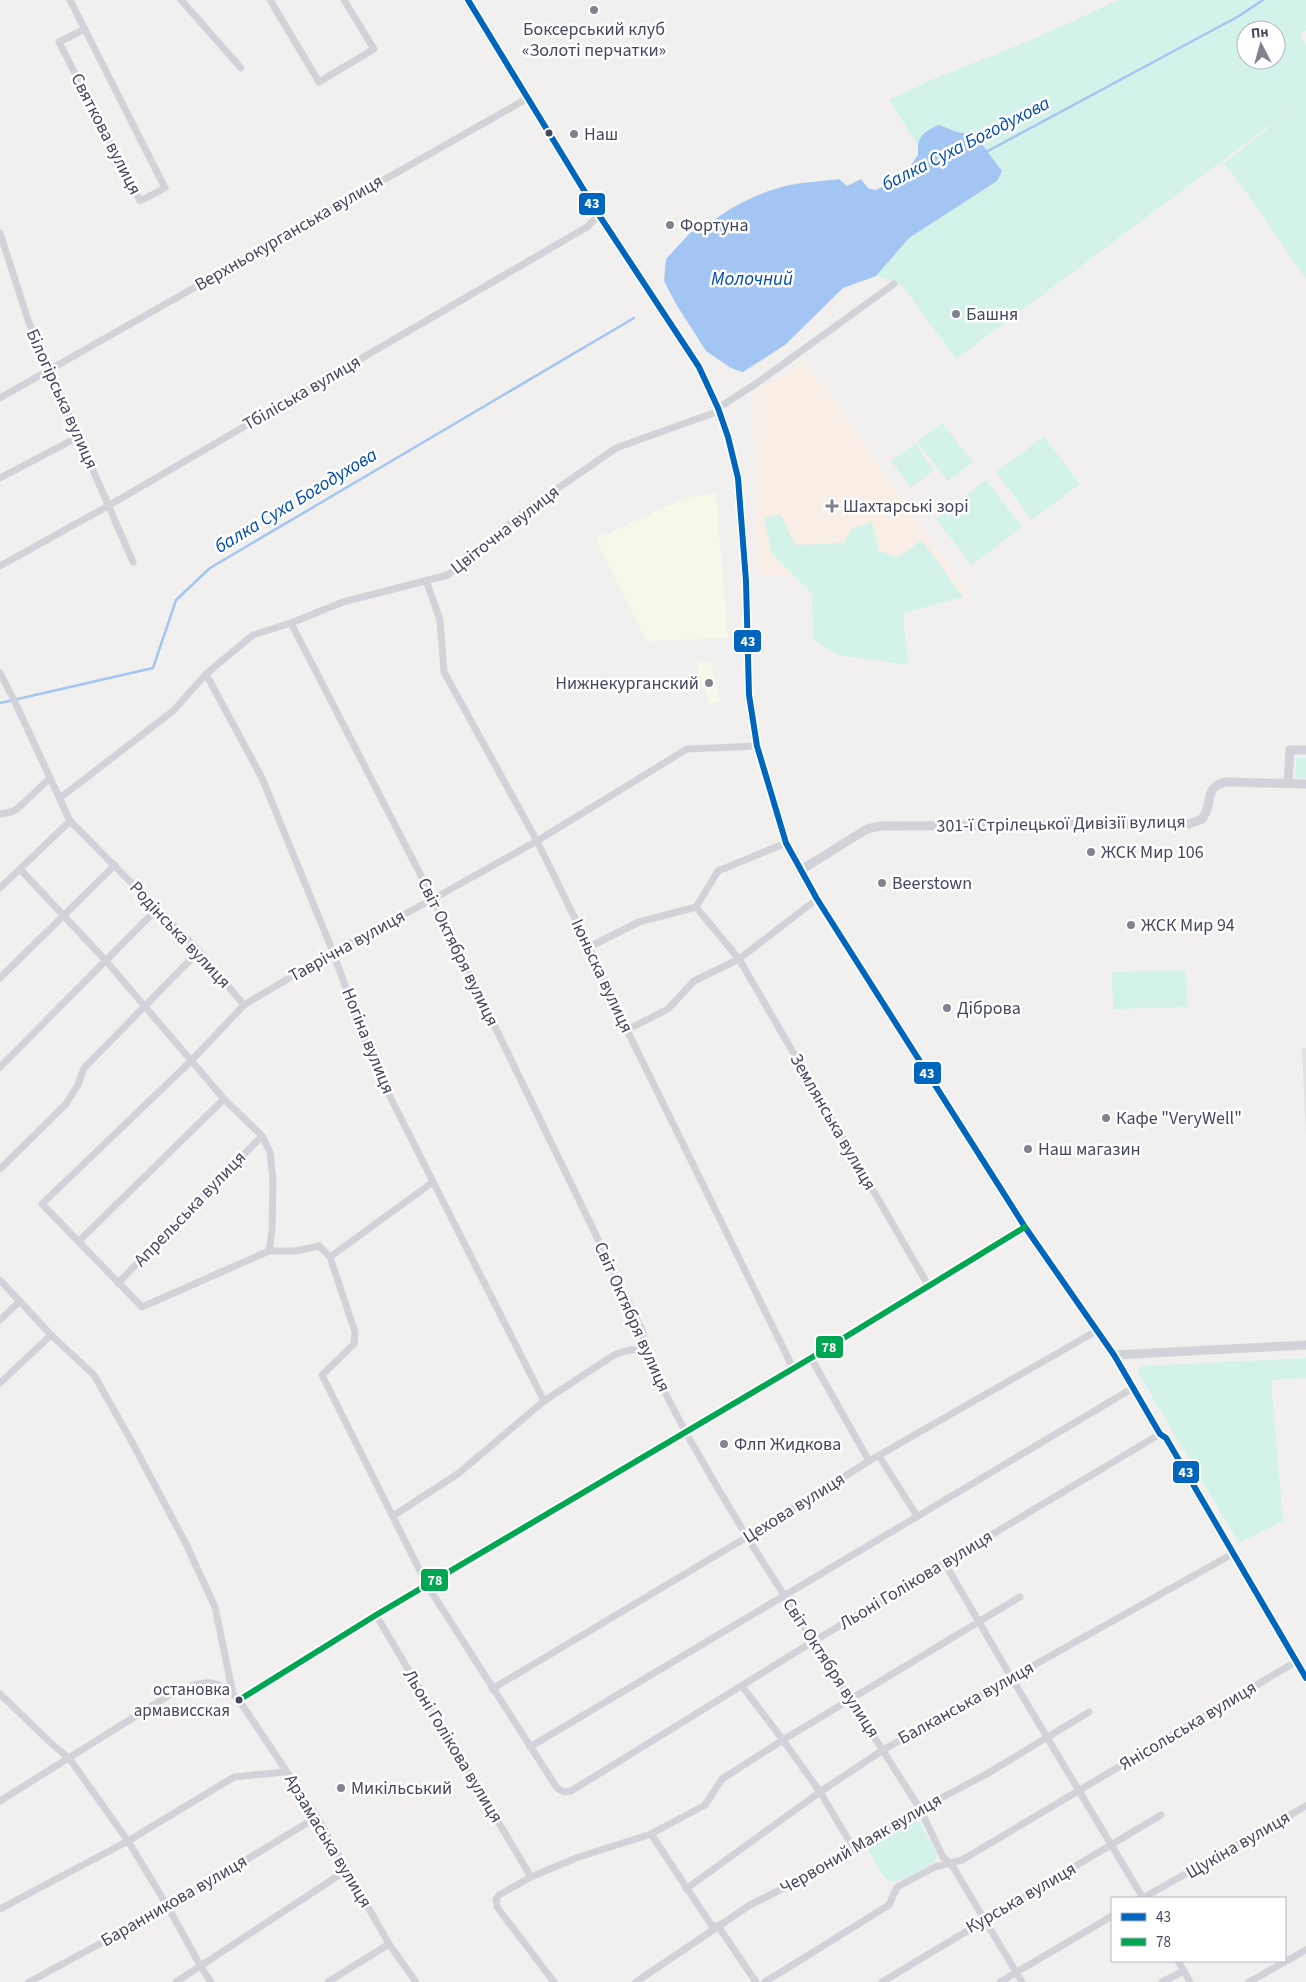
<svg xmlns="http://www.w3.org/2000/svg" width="1306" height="1982" font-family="'Source Sans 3',sans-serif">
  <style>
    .commercial { fill: #f7f8ea }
    .education { fill: #e2e1e2 }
    .medical { fill: #f8eee5 }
    .green { fill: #d2f2ea; fill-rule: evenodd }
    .water { fill: #a3c5f3 }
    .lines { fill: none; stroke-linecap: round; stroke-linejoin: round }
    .stream { stroke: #a3c5f3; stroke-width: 2.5 }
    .minor { stroke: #d2d3d8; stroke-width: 7 }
    .tertiary { stroke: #d2d3d8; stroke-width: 9 }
    .secondary { stroke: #d1d1d7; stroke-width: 10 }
    .bus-1-casing { stroke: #fff; stroke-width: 10 }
    .bus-2-casing { stroke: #fff; stroke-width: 10 }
    .bus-1 { stroke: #0065bd; stroke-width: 6 }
    .bus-2 { stroke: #00a651; stroke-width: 6 }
    .poi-dot { fill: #818391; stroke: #fff; stroke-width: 2 }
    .bus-dot { fill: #45495e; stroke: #fff; stroke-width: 2 }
    .labels { text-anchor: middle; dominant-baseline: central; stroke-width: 5; stroke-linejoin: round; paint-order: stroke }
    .bus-label { font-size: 17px; fill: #45495e; stroke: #fff; text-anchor: end }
    .poi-label { font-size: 18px; fill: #45495e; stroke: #fff; text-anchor: start }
    .street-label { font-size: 18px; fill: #45495e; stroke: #fff }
    .water-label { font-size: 19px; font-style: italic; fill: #004cb6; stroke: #fff }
    .line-badge { stroke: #fff; stroke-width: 2 }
    .badge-label { font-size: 14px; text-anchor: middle; font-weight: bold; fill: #fff }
  </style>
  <rect width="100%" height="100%" fill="#f1f0ef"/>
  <g class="commercial">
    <path d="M716 493 728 638 647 641 596 539 686 498Z"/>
    <path d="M710 661 720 701 709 704 696 664Z"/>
  </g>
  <path class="education" d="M1302 1048H1306V1135Z"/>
  <path class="medical" d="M805 361 969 595 900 607 823 581 758 573 753 393Z"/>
  <g class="green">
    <path d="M1119 0H1306V30L1300 35 1306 45V279L1236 178 1223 164 1304 100 956 359 901 284 876 276 909 238 997 181 968 134 957 133 939 125 920 138 917 144 889 100 931 80 1031 40ZM1246 30H1276V60H1246Z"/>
    <path d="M942 423 973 462 948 481 917 442Z"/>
    <path d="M1044 436 1080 484 1032 520 996 472Z"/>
    <path d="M915 444 934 470 911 487 891 461Z"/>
    <path d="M986 480 1022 527 972 565 936 519Z"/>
    <path d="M780 514 795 545 844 543 852 528 872 522 879 551 897 557 922 540 963 597 903 613 908 665 838 655 813 639 812 594 772 554 764 518Z"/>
    <path d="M1296 758H1306V778H1295Z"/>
    <path d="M1186 970 1188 1007 1113 1009 1112 972Z"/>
    <path d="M1306 1358V1378L1271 1380 1283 1521 1239 1543 1137 1371 1142 1366Z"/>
    <path d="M916 1815 936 1853 937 1858C933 1865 898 1884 890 1881 883 1878 879 1868 875 1862 871 1856 867 1852 869 1845Z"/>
  </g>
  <path class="water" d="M939 125 957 132 968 134 981 143 1002 171 997 181 909 238 876 276 843 288 785 345 743 372 731 368 706 351 676 304 664 281 666 259 691 232H698C722 213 745 198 775 189 795 182 818 182 839 179L847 186 861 179 868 188 875 190 901 179 918 155C918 152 918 149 918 146 918 135 931 128 939 125Z"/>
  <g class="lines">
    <g class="stream">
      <path d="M986 152 1239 16 1263 0"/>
      <path d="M0 703 153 668 176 600 210 568 634 318"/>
    </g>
    <g class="minor">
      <path d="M70 0 165 188 140 201 59 42 85 29"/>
      <path d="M181 0 241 68"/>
      <path d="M270 0 319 82 374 49 344 0"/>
      <path d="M0 233 29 323 133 562"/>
      <path d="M0 398 528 98"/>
      <path d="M718 408 757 383 894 284"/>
      <path d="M0 478 80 436"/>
      <path d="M0 566 108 506 587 227 599 215"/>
      <path d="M426 580 440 620 444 672 537 841 589 947 627 1030 793 1368"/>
      <path d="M291 623 433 899 643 1332V1350L685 1431 716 1485 747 1537 920 1809 943 1857 953 1867 1022 1982"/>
      <path d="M0 673 14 700 70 821 199 951 244 1005"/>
      <path d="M206 674 262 778 333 952 372 1061 544 1401"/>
      <path d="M60 798 173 711 206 674 253 635 291 623 343 602 448 575 525 511 616 448 719 411"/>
      <path d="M0 814 11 812 17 809 50 778"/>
      <path d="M20 869 106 961 224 1099 262 1136 270 1152 273 1181 272 1230 269 1251"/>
      <path d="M0 888 70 821"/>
      <path d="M696 907 739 959 928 1285"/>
      <path d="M589 947 639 922 696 907 718 871 786 843"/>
      <path d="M0 978 115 865"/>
      <path d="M627 1030 668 1009 694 981 739 959 817 899"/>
      <path d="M0 1067 157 909"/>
      <path d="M0 1169 66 1104 78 1085 84 1068 199 951"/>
      <path d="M433 1182 330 1257 319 1246 295 1251H269L142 1307 42 1204 191 1061 244 1005 333 952 433 899 537 841 687 749 757 746"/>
      <path d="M79 1241 224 1099"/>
      <path d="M330 1257 355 1332 354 1344 322 1375 427 1585 557 1788 564 1792 571 1791 814 1641 1160 1434"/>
      <path d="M0 1280 51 1335 94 1375 133 1444 186 1544 215 1607 233 1694"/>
      <path d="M118 1283 262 1136"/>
      <path d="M0 1320 19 1302"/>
      <path d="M811 1358 869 1461"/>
      <path d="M0 1383 51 1335"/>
      <path d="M879 1456 917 1516"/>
      <path d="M393 1516 459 1473 544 1401 614 1355 629 1350H643"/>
      <path d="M944 1562 1011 1677 1143 1898"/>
      <path d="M376 1615 531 1877"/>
      <path d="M742 1686 783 1740 820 1792 854 1849"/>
      <path d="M492 1689 747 1537 869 1461 1098 1330"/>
      <path d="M0 1694 53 1745 69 1758 128 1841 168 1907 201 1967 211 1982"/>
      <path d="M239 1700 376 1615 811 1358 1025 1227"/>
      <path d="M530 1747 1133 1388"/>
      <path d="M0 1801 171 1694C199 1682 215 1674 239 1700L317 1817 389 1944 416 1982"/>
      <path d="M651 1834 712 1926H718L756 1982"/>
      <path d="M686 1889 820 1792 883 1750 1234 1553"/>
      <path d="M1143 1898 1306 1806"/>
      <path d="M0 1909 128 1841 234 1777 285 1772"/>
      <path d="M1178 1961 1190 1982"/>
      <path d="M29 1982 168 1907 317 1817"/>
      <path d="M176 1982 347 1870"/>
      <path d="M328 1982 389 1944"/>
      <path d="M554 1982 497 1907 496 1899 499 1895 531 1877 576 1858 651 1834 705 1805 722 1779 783 1740 1020 1597"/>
      <path d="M636 1982 750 1905 788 1886 854 1849 920 1809 985 1775 1089 1712"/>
      <path d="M765 1982 889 1905 897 1887 935 1867 962 1860 1297 1661"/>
      <path d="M882 1982 1161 1815"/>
      <path d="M1000 1982 1112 1916"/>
      <path d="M1162 1982 1184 1971"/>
      <path d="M1249 1982 1306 1950"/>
    </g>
    <g class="tertiary">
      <path d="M1288 783 1290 750H1306"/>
      <path d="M801 870 867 829 880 826 1189 824 1202 819C1214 803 1203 787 1226 782L1306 784"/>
      <path d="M1114 1355 1306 1345"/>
    </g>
    <path class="secondary" d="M468 0 599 215 699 367 718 408 728 437 738 478 746 581 749 695 757 746 786 843 817 899 1025 1227 1114 1355 1160 1434 1166 1438 1306 1678"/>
    <defs>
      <path id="bus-1" d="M468 0 599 215 699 367 718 408 728 437 738 478 746 581 749 695 757 746 786 843 817 899 1025 1227 1114 1355 1160 1434 1166 1438 1306 1678"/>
      <path id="bus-2" d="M239 1700 376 1615 811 1358 1025 1227"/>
    </defs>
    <use href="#bus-1" class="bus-1-casing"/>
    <use href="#bus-2" class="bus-2-casing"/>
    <use href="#bus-1" class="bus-1"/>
    <use href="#bus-2" class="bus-2"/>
  </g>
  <g class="poi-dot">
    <circle cx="594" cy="10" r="5"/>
    <circle cx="574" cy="134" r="5"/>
    <circle cx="670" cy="225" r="5"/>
    <circle cx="956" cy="314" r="5"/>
    <path d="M829.5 498.5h5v5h5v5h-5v5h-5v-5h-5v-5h5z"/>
    <circle cx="709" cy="683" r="5"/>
    <circle cx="1091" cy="852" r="5"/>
    <circle cx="882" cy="883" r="5"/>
    <circle cx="1131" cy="925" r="5"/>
    <circle cx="947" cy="1008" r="5"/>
    <circle cx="1106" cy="1118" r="5"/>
    <circle cx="1028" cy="1149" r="5"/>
    <circle cx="724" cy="1444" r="5"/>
    <circle cx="341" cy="1788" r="5"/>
  </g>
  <g class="bus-dot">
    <circle cx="549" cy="133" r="4.5"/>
    <circle cx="239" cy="1700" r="4.5"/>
  </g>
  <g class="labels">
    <g class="bus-label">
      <text x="230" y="1690">остановка<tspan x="230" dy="21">армависская</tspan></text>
    </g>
    <g class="poi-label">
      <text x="594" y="29" text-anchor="middle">Боксерський клуб<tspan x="594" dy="21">«Золоті перчатки»</tspan></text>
      <text x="584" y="134">Наш</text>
      <text x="680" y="225">Фортуна</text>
      <text x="966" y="314">Башня</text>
      <text x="843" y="506">Шахтарські зорі</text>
      <text x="699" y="683" text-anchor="end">Нижнекурганский</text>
      <text x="1101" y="852">ЖСК Мир 106</text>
      <text x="892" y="883">Beerstown</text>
      <text x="1141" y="925">ЖСК Мир 94</text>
      <text x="957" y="1008">Діброва</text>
      <text x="1116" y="1118">Кафе "VeryWell"</text>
      <text x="1038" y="1149">Наш магазин</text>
      <text x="734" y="1444">Флп Жидкова</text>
      <text x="351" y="1788">Микільський</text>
    </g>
    <g class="street-label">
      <text transform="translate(106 134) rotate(63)">Святкова вулиця</text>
      <text transform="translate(289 233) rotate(-30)">Верхньокурганська вулиця</text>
      <text transform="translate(302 393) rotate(-30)">Тбіліська вулиця</text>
      <text transform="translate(62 399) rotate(66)">Білогірська вулиця</text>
      <text transform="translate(505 530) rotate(-38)">Цвiточна вулиця</text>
      <text transform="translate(1061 824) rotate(-1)">301-ї Стрілецької Дивізії вулиця</text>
      <text transform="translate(180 935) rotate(47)">Родінська вулиця</text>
      <text transform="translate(347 946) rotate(-29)">Таврічна вулиця</text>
      <text transform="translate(458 952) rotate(64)">Світ Октября вулиця</text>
      <text transform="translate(602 976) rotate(65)">Iюньска вулиця</text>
      <text transform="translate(368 1041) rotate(68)">Ногіна вулиця</text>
      <text transform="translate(833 1122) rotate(60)">Землянська вулиця</text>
      <text transform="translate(190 1209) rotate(-46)">Апрельська вулиця</text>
      <text transform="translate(632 1317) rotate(66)">Світ Октября вулиця</text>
      <text transform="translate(794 1508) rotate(-32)">Цехова вулиця</text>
      <text transform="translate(916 1580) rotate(-31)">Льоні Голікова вулиця</text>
      <text transform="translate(831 1668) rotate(57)">Світ Октября вулиця</text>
      <text transform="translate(966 1703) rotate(-29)">Балканська вулиця</text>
      <text transform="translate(1188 1726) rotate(-31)">Янісольська вулиця</text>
      <text transform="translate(453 1746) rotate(59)">Льоні Голікова вулиця</text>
      <text transform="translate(328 1841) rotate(59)">Арзамаська вулиця</text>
      <text transform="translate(861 1844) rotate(-30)">Червоний Маяк вулиця</text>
      <text transform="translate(1238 1845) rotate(-30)">Щукіна вулиця</text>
      <text transform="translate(1021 1898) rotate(-30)">Курська вулиця</text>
      <text transform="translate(174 1901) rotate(-30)">Баранникова вулиця</text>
    </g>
    <g class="water-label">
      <text transform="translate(966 144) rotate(-27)">балка Суха Богодухова</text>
      <text x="752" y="279">Молочний</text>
      <text transform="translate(296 501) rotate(-31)">балка Суха Богодухова</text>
    </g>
  </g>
  <g class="line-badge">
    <rect x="578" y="192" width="28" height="24" rx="5" fill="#0065bd"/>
    <rect x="733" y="629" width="29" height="24" rx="5" fill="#0065bd"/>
    <rect x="913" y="1061" width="29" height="24" rx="5" fill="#0065bd"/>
    <rect x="815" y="1335" width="29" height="24" rx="5" fill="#00a651"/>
    <rect x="1172" y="1460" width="28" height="24" rx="5" fill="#0065bd"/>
    <rect x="420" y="1568" width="29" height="24" rx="5" fill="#00a651"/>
  </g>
  <g class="badge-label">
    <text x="592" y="208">43</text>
    <text x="748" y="646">43</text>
    <text x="927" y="1078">43</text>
    <text x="829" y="1352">78</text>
    <text x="1186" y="1477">43</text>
    <text x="435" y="1585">78</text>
  </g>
  <rect x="1111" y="1897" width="175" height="65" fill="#ffffff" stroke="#b5b6bf"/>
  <rect x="1121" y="1913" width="25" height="8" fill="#0065bd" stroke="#b5b6bf"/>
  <text x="1156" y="1922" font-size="15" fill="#45495e">43</text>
  <rect x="1121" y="1938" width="25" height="8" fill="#00a651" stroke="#b5b6bf"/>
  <text x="1156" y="1947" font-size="15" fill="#45495e">78</text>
  <g transform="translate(1261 45) rotate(354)"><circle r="24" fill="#ffffff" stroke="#b5b6bf"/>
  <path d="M0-4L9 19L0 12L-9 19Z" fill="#818391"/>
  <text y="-8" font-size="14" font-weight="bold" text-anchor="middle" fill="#45495e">Пн</text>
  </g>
</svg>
